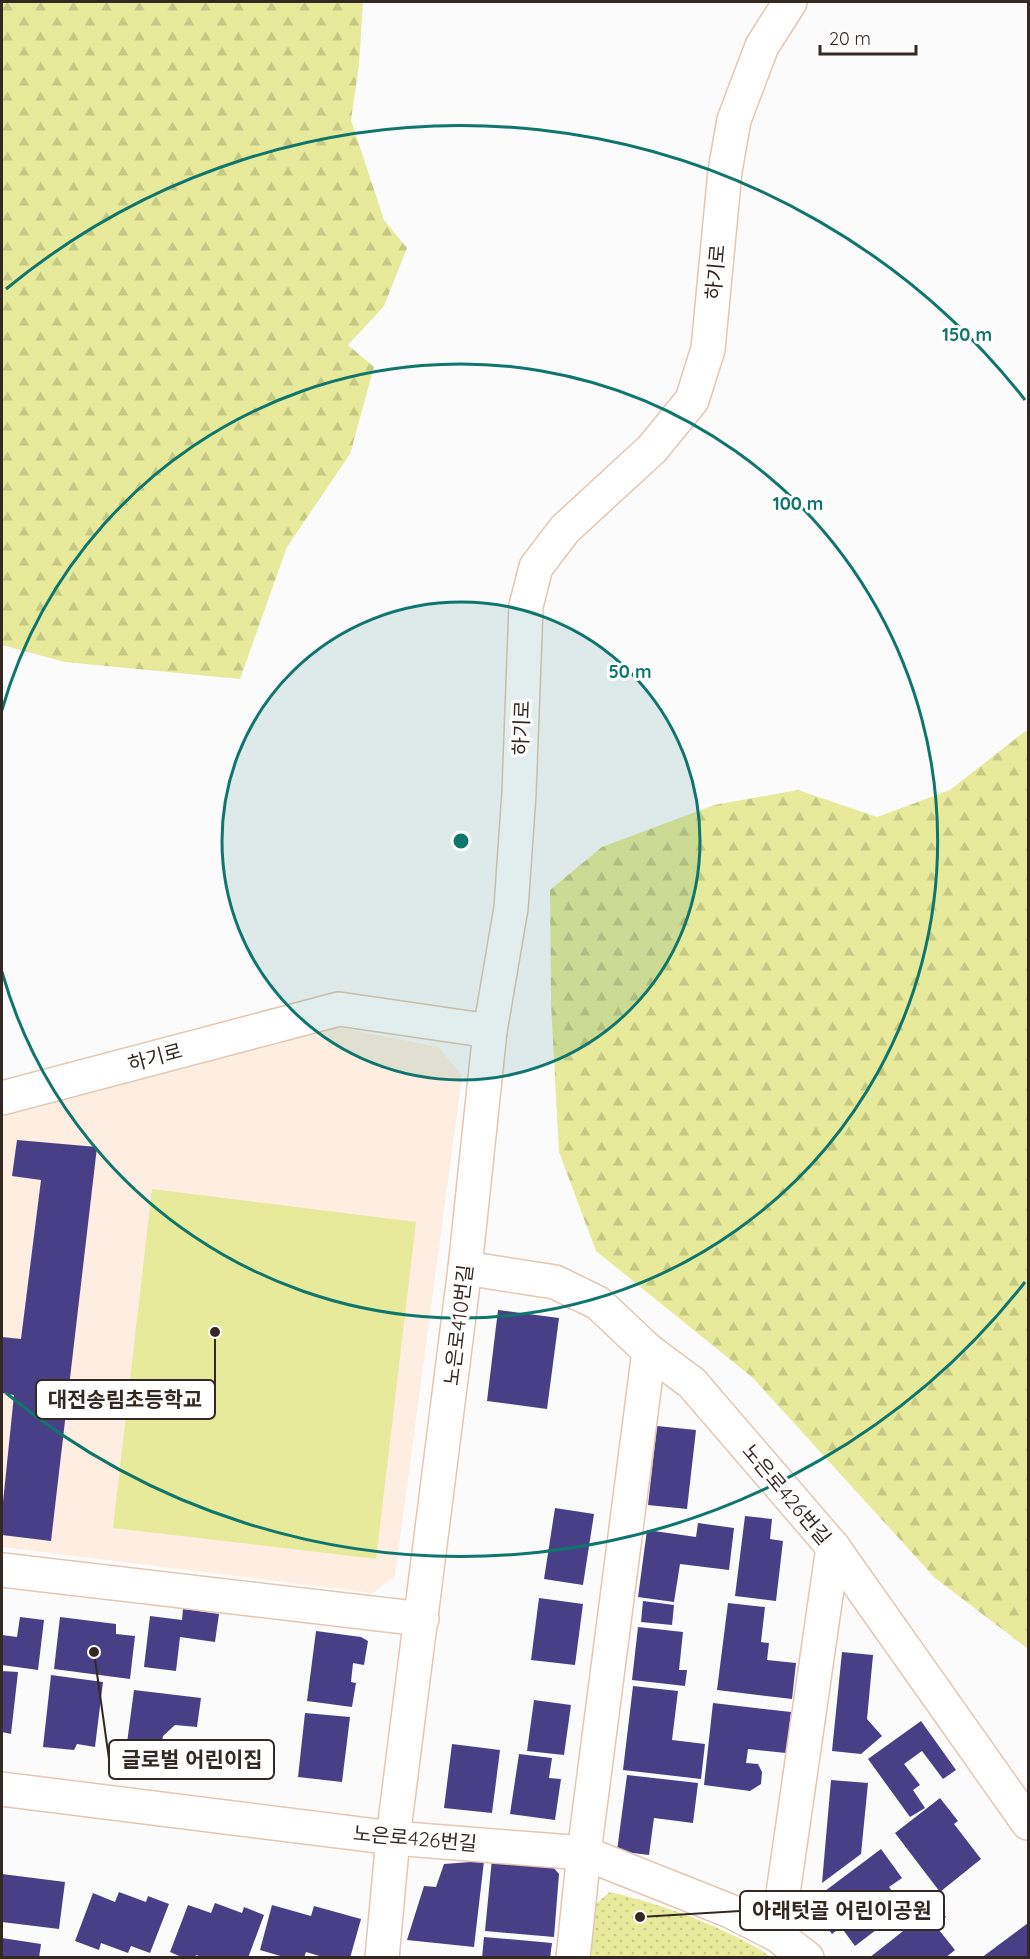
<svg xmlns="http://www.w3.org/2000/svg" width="1030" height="1959" font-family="Quicksand,'Noto Sans KR',sans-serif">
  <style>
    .education { fill: #fdeee1 }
    .grass { fill: url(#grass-dots) }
    .forest { fill: url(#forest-firs) }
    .pitch { fill: #e6ea9a }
    .building { fill: #493f86 }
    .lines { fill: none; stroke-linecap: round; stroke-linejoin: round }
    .minor-casing { stroke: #e3c7b2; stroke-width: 36 }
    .minor { stroke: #fff; stroke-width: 33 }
    .ring { fill: none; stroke: #0f766e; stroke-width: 3 }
    .labels { text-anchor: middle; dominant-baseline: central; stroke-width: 6; stroke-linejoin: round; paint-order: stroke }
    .street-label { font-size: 20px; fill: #342922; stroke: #fff }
    .centre { fill: #0f766e; stroke: #fff; stroke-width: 3 }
    .ring-label { font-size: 18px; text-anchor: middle; font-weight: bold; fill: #0f766e; stroke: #fff; stroke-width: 6; stroke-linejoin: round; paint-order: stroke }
    .leader { fill: none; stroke: #342922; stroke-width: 2 }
    .callout-dot { fill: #342922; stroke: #fff; stroke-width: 2 }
    .callout { fill: #fff; stroke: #342922; stroke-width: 2 }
    .callout-label { font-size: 21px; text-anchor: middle; font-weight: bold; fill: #342922 }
  </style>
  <defs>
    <pattern id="grass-dots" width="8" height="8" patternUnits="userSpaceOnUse" patternTransform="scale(1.5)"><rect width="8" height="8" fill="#e6ea9a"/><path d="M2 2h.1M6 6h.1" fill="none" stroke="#c6c984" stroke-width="1.8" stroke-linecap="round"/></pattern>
    <pattern id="forest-firs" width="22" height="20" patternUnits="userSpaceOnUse" patternTransform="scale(1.5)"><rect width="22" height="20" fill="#e6ea9a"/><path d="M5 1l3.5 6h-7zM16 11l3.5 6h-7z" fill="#c6c984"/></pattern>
  </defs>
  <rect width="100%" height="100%" fill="#fbfbfb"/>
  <path class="education" d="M337 1027 439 1047 462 1076 395 1576 373 1593 2 1547V1117Z"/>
  <path class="grass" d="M610 1892C661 1904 729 1928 771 1957L588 1958 593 1906Z"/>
  <g class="forest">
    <path d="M2 2H363L359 64 351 120 384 220 407 248 384 306 348 345 374 367 350 454 287 547 240 679 65 662 2 645Z"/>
    <path d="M1028 731V1649L935 1578 753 1378 596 1251 559 1152 551 1003 550 890 602 847 714 805 798 790 877 817 950 790 1024 732Z"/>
  </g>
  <path class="pitch" d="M152 1189 416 1222 376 1559 113 1528Z"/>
  <g class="building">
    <path d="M17 1140 97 1147 51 1541 2 1535V1512L14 1395 2 1393V1337L21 1339 41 1180 12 1176Z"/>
    <path d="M498 1310 559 1318 547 1409 487 1401Z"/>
    <path d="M657 1426 696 1430 687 1509 648 1505Z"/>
    <path d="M555 1508 594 1514 583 1585 544 1579Z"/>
    <path d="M745 1516 772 1519 770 1539 783 1541 776 1601 735 1596Z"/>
    <path d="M698 1523 734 1528 729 1570 680 1564 674 1602 638 1597 647 1530 696 1537Z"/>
    <path d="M539 1598 583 1604 575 1665 531 1660Z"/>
    <path d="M643 1601 674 1605 672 1625 641 1622Z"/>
    <path d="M728 1603 765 1607 761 1642 769 1643 767 1660 796 1663 792 1699 717 1690Z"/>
    <path d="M183 1609 219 1614 215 1642 180 1637 176 1671 144 1667 150 1616 182 1620Z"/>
    <path d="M20 1617 44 1620 38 1670 2 1665V1635L17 1637Z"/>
    <path d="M60 1617 116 1624V1634L135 1636 130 1679 54 1669Z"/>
    <path d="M638 1627 683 1632 679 1670H687L685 1686 632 1680Z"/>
    <path d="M316 1631 361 1637 368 1641 364 1665 353 1663 351 1682 356 1683 352 1707 307 1701Z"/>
    <path d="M842 1652 873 1655 867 1719 882 1736 861 1754 832 1751Z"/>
    <path d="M2 1671 18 1672 11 1734 2 1732Z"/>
    <path d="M51 1675 103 1682 95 1747 77 1744 74 1750 43 1747Z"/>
    <path d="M633 1686 678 1691 672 1740 705 1744 701 1779 623 1770Z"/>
    <path d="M134 1690 201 1698 197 1727 175 1725 163 1736 159 1762 125 1758Z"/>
    <path d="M534 1700 571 1705 564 1755 527 1751Z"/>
    <path d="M713 1703 791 1712 786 1753 748 1749 746 1763 758 1764 762 1772 761 1784 750 1791 704 1785Z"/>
    <path d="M305 1713 350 1717 342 1782 298 1777Z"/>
    <path d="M921 1721 956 1770 943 1779 922 1751 904 1764 920 1785 913 1790 925 1808 910 1817 868 1759Z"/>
    <path d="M452 1744 500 1750 492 1813 444 1808Z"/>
    <path d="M519 1754 552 1758 549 1778 561 1779 555 1820 510 1814Z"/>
    <path d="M627 1775 698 1783 693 1823 654 1818 649 1855 617 1851Z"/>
    <path d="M831 1780 868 1783 861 1854 822 1883Z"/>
    <path d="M940 1798 958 1821 954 1824 981 1859 940 1892 895 1833Z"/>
    <path d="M493 1848 541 1853 559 1874 554 1937 485 1931Z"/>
    <path d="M881 1849 902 1878 889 1887 894 1894 865 1916 876 1930 855 1946 841 1927 832 1934 817 1914 829 1906 821 1894Z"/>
    <path d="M484 1861 474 1947 407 1940 424 1886 436 1887 444 1864Z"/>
    <path d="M2 1874 65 1882 59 1929 2 1922Z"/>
    <path d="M119 1892 146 1902 148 1896 169 1904 150 1953 131 1946 128 1953 101 1943 99 1950 75 1941 93 1893 115 1902Z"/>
    <path d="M215 1903 242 1913 244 1907 264 1915 248 1958H204L196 1955 195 1958H184L170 1952 188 1905 211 1913Z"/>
    <path d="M272 1905 311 1916 314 1906 361 1919 350 1958H326L306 1952 304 1958H287L260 1950Z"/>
    <path d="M936 1905 946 1917 935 1925 955 1950 945 1958H869Z"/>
    <path d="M1028 1923V1958H981Z"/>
    <path d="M484 1937 552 1943 550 1958H482Z"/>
    <path d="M2 1938 41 1944 39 1958H2Z"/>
  </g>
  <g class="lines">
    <defs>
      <g id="minor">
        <path d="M2 1098 339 1009 490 1031"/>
        <path d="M465 1268 555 1282 598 1303 649 1351 692 1383 833 1547 1028 1823"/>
        <path d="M2 1570 422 1619"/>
        <path d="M2 1789 393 1838 584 1853 730 1911 777 1935 807 1958"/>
        <path d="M777 1935 833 1547"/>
        <path d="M382 1958 393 1838 465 1268 490 1031 511 908 519 793 526 606 536 567 565 529 652 449 692 400 708 349 725 171 734 120 762 46 790 2"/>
        <path d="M573 1958 584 1853 649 1351"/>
      </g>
    </defs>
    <use href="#minor" class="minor-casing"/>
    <use href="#minor" class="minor"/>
  </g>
  <circle cx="461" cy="841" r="239" fill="#0f766e" fill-opacity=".12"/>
  <g class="ring">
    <circle cx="461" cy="841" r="239"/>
    <path d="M2 710A477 477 0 1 1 2 972"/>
    <path d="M1025 1282A716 716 0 0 1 6 1393M6 289A716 716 0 0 1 1025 400"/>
  </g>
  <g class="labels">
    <g class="street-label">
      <text transform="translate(715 272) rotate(-85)">하기로</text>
      <text transform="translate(521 728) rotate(-88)">하기로</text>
      <text transform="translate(155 1057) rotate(-15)">하기로</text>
      <text transform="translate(458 1325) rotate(-83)">노은로410번길</text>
      <text transform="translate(787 1494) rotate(50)">노은로426번길</text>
      <text transform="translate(415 1838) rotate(5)">노은로426번길</text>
    </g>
  </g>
  <circle cx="461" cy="841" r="9" class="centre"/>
  <g class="ring-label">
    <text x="967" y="341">150 m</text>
    <text x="798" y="510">100 m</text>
    <text x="630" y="678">50 m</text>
  </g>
  <path class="leader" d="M215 1332L215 1400M94 1652L109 1759M640 1917L740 1911"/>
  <g class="callout-dot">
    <circle cx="215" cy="1332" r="6"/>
    <circle cx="94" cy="1652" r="6"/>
    <circle cx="640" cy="1917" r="6"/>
  </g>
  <g class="callout">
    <rect x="36" y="1380" width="179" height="39" rx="6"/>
    <rect x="109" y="1740" width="165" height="39" rx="6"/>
    <rect x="740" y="1891" width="204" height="39" rx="6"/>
  </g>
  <g class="callout-label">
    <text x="125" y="1407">대전송림초등학교</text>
    <text x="192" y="1767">글로벌 어린이집</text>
    <text x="842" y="1918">아래텃골 어린이공원</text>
  </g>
  <rect width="1030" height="1959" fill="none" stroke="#342922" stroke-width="6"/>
  <path d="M820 45v9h96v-9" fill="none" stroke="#342922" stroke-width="3"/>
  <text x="829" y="45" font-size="18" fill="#342922" stroke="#ffffff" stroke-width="4.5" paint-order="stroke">20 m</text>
</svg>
